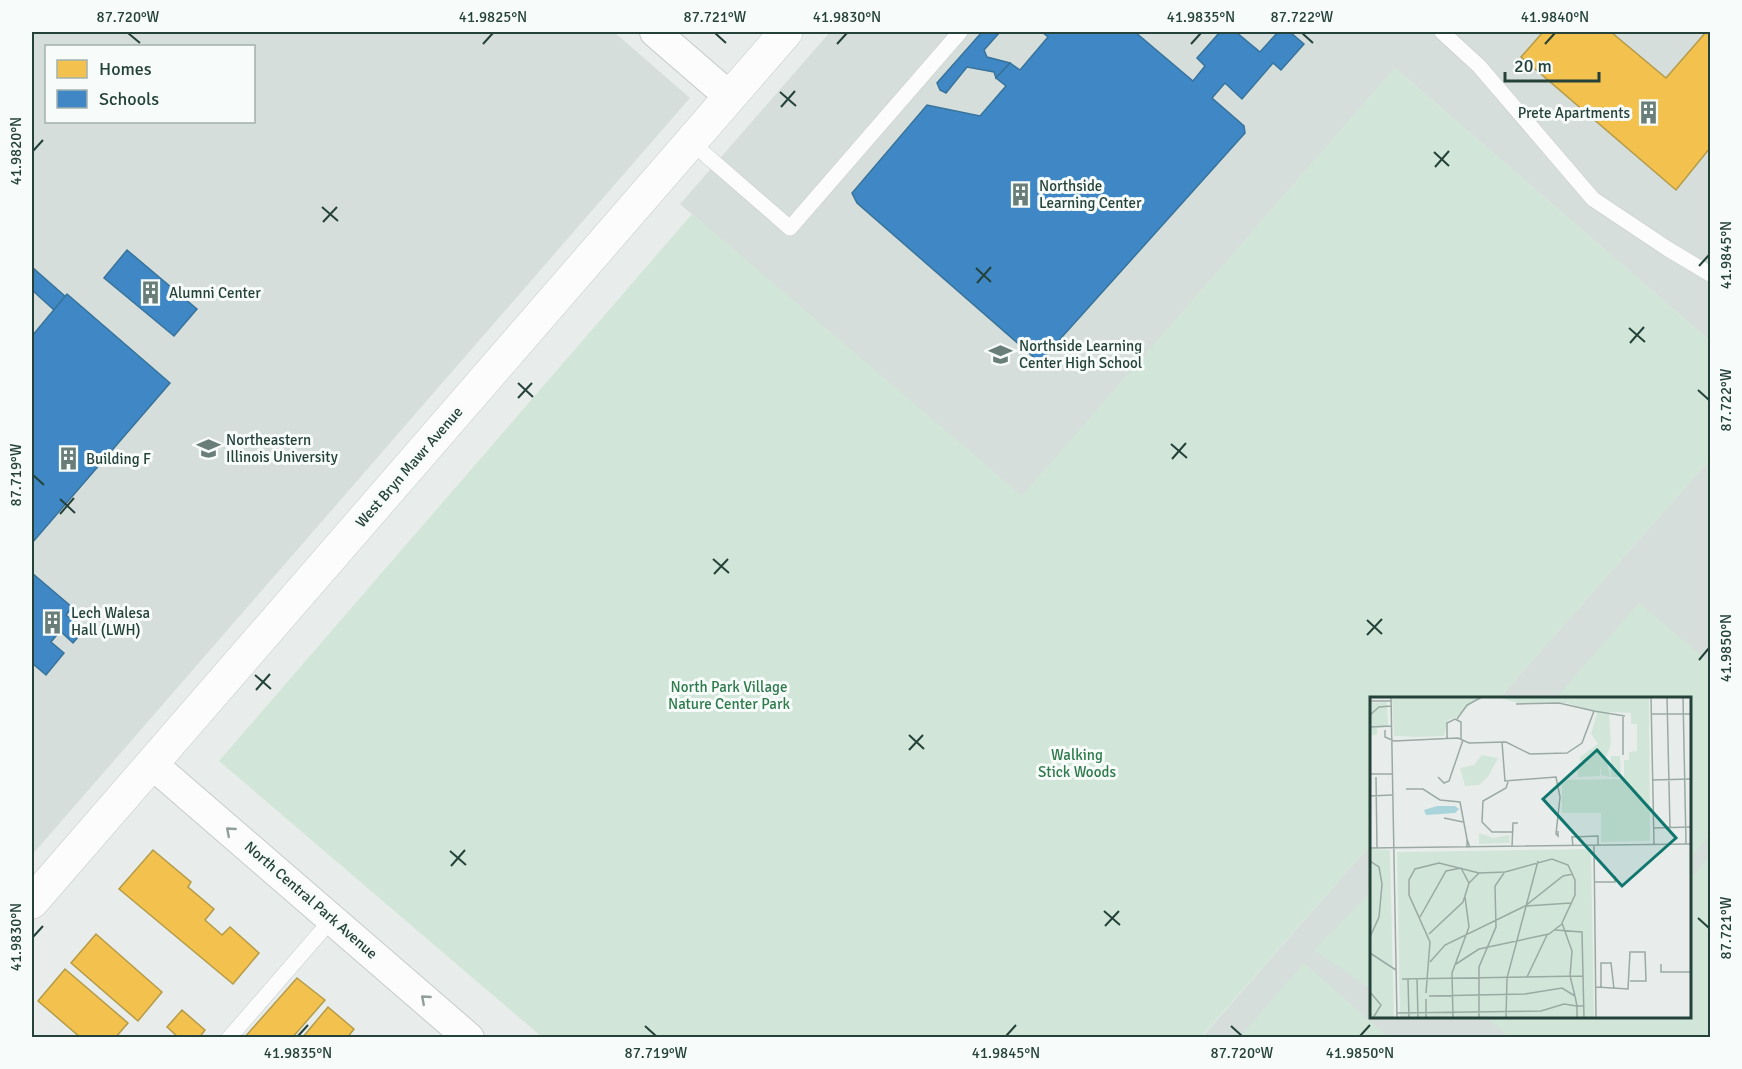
<svg xmlns="http://www.w3.org/2000/svg" width="1742" height="1069" font-family="Signika,sans-serif">
  <style>
    .built { fill: #d6dedb; fill-rule: evenodd }
    .green { fill: #d1e6d8 }
    .homes { fill: #f2c14e; stroke: #b49b48; stroke-width: 1.5 }
    .schools { fill: #3f88c5; stroke: #37739b; stroke-width: 1.5 }
    .lines { fill: none; stroke-linecap: round; stroke-linejoin: round }
    .service-casing { stroke: #c5cac8; stroke-width: 16 }
    .minor-casing { stroke: #c5cac8; stroke-width: 32 }
    .tertiary-casing { stroke: #c5cac8; stroke-width: 34 }
    .service { stroke: #fcfcfc; stroke-width: 15 }
    .minor { stroke: #fcfcfc; stroke-width: 30 }
    .tertiary { stroke: #fcfcfc; stroke-width: 33 }
    .oneway { stroke: #909f9b }
    .ticks { fill: none; stroke: #24423a; stroke-width: 2 }
    .labels { text-anchor: middle; dominant-baseline: central; stroke-width: 6; stroke-linejoin: round; paint-order: stroke }
    .poi-label { font-size: 15px; fill: #24423a; stroke: #f7fbf9; text-anchor: start }
    .street-label { font-size: 15px; fill: #24423a; stroke: #f7fbf9 }
    .park-label { font-size: 15px; fill: #2d7a4b; stroke: #f7fbf9 }
    .inset-road { fill: none; stroke: #9aa9a4; stroke-width: 1.5 }
    .view { fill: #0f766e; fill-opacity: 0.15; stroke: #0f766e; stroke-width: 3 }
    .inset-edge { fill: none; stroke: #24423a; stroke-width: 3 }
    .neatline { fill: none; stroke: #24423a; stroke-width: 2 }
    .ticks-label { font-size: 15px; text-anchor: middle; fill: #24423a }
  </style>
  <rect width="100%" height="100%" fill="#e8edeb"/>
  <g class="built">
    <path d="M32 32H614L690 98 32 855ZM46 46H254V122H46Z"/>
    <path d="M830 32H1710V341L1395 68 1022 497 680 204Z"/>
    <path d="M1710 459V1037L1201 1038 1371 844 1372 1016H1690V698H1499Z"/>
  </g>
  <g class="green">
    <path d="M1395 68 1710 341V459L1499 698H1372L1371 844 1201 1037H542L219 761 692 214 1022 496Z"/>
    <path d="M1639 603 1710 663V834L1690 859V698H1556Z"/>
    <path d="M1710 857V1037H1510L1485 1017 1690 1016V879Z"/>
    <path d="M1371 892V989L1314 950Z"/>
    <path d="M1304 963 1388 1037H1240Z"/>
  </g>
  <g class="homes">
    <path d="M1543 32H1611L1666 78 1706 32H1710V148L1676 190 1521 57Z"/>
    <path d="M153 850 191 882 188 887 214 909 205 920 222 935 230 927 259 953 233 984 119 889Z"/>
    <path d="M96 934 162 992 138 1021 71 963Z"/>
    <path d="M65 969 128 1023 115 1038H81L38 1001Z"/>
    <path d="M297 978 325 1000 292 1038H244Z"/>
    <path d="M328 1007 354 1029 347 1038H302Z"/>
    <path d="M182 1010 205 1030 199 1038H179L167 1027Z"/>
  </g>
  <g class="schools">
    <path d="M982 32H1000L984 50 987 57 1010 63 996 78 994 72 967 67 946 93 940 90 937 83Z"/>
    <path d="M1042 32H1135L1193 81 1205 66 1197 58 1220 32H1236L1260 52 1278 32H1290L1304 44 1281 70 1273 63 1242 99 1225 83 1212 98 1244 126 1245 133 1045 356 1037 360 857 203 852 193 927 105 980 116 1006 86 996 78 1010 63 1020 70 1048 37Z"/>
    <path d="M127 250 197 309 174 336 104 278Z"/>
    <path d="M32 267 66 297 54 310 32 290Z"/>
    <path d="M67 294 170 383 32 543V336Z"/>
    <path d="M32 573 72 607 66 615 84 630 73 643 60 631 51 642 64 653 46 675 33 664 32 666Z"/>
  </g>
  <g class="lines">
    <defs>
      <g id="service">
        <path d="M1442 32 1479 66 1593 199 1668 249 1710 274"/>
        <path d="M691 142 790 228 960 32"/>
        <path d="M229 1038 332 919"/>
      </g>
      <g id="minor">
        <path d="M655 32 730 97"/>
        <path d="M152 764 469 1038"/>
      </g>
      <path id="tertiary" d="M32 902 786 32"/>
    </defs>
    <use href="#service" class="service-casing"/>
    <use href="#minor" class="minor-casing"/>
    <use href="#tertiary" class="tertiary-casing"/>
    <use href="#service" class="service"/>
    <use href="#minor" class="minor"/>
    <use href="#tertiary" class="tertiary"/>
  </g>
  <defs><path id="oneway-chevron" d="M-2-3.5L2.5 0L-2 3.5" fill="none" stroke-width="1.6" stroke-linecap="round" stroke-linejoin="round" transform="scale(1.5)"/></defs>
  <g class="oneway">
    <use href="#oneway-chevron" transform="translate(230 831) rotate(-139)"/>
    <use href="#oneway-chevron" transform="translate(425 999) rotate(-139)"/>
  </g>
  <path class="ticks" d="M128 33 140 43M715 33 726 43M1302 33 1313 43M483 44 493 33M837 44 847 33M1191 44 1201 33M1545 44 1555 33M780 92 796 106M781 107 795 91M33 151 43 140M1434 152 1449 166M1435 167 1449 151M322 207 338 221M323 222 337 207M1699 266 1709 255M976 268 991 282M977 283 991 267M1629 328 1645 342M1630 343 1644 327M518 383 533 397M1698 390 1709 400M518 398 532 383M1171 444 1187 458M1172 459 1186 443M33 475 44 485M60 499 75 513M60 514 74 498M713 559 729 573M714 574 728 559M1367 620 1382 634M1367 635 1382 619M1699 660 1709 648M255 675 271 689M256 690 270 674M909 735 924 749M909 750 923 735M450 851 466 865M451 866 465 850M1104 911 1120 925M1698 918 1709 928M1105 926 1119 911M33 937 43 926M645 1026 656 1036M1231 1026 1242 1036M298 1036 308 1025M1006 1036 1016 1025M1360 1036 1370 1025"/>
  <defs>
    <symbol id="building-bare" viewBox="-9 -9 18 18"><path d="M-4-6H4V6H1V3H-1V6H-4ZM-2.5-4.3h1.7v1.8h-1.7ZM.8-4.3h1.7v1.8H.8ZM-2.5-1h1.7V.8h-1.7ZM.8-1h1.7V.8H.8Z" fill="#697e78" stroke="#f7fbf9" stroke-width="2.5" paint-order="stroke"/></symbol>
    <symbol id="school-bare" viewBox="-9 -9 18 18"><path d="M0-5L7-2L0 1L-7-2ZM-4 1L0 2.5L4 1V4Q0 6-4 4Z" fill="#697e78" stroke="#f7fbf9" stroke-width="2.5" paint-order="stroke"/></symbol>
    <symbol id="university-bare" viewBox="-9 -9 18 18"><path d="M0-5L7-2L0 1L-7-2ZM-4 1L0 2.5L4 1V4Q0 6-4 4Z" fill="#697e78" stroke="#f7fbf9" stroke-width="2.5" paint-order="stroke"/></symbol>
  </defs>
  <g fill-rule="evenodd">
    <use href="#building-bare" x="1632" y="96" width="33" height="33"/>
    <use href="#building-bare" x="1004" y="178" width="33" height="33"/>
    <use href="#building-bare" x="134" y="276" width="33" height="33"/>
    <use href="#school-bare" x="984" y="338" width="33" height="33"/>
    <use href="#university-bare" x="192" y="432" width="33" height="33"/>
    <use href="#building-bare" x="52" y="442" width="33" height="33"/>
    <use href="#building-bare" x="36" y="606" width="33" height="33"/>
  </g>
  <g class="labels">
    <g class="poi-label">
      <text x="1630" y="113" text-anchor="end">Prete Apartments</text>
      <text x="1039" y="186">Northside<tspan x="1039" dy="17">Learning Center</tspan></text>
      <text x="169" y="293">Alumni Center</text>
      <text x="1019" y="346">Northside Learning<tspan x="1019" dy="17">Center High School</tspan></text>
      <text x="226" y="440">Northeastern<tspan x="226" dy="17">Illinois University</tspan></text>
      <text x="86" y="459">Building F</text>
      <text x="71" y="613">Lech Walesa<tspan x="71" dy="17">Hall (LWH)</tspan></text>
    </g>
    <g class="street-label">
      <text transform="translate(409 467) rotate(-49)">West Bryn Mawr Avenue</text>
      <text transform="translate(311 900) rotate(41)">North Central Park Avenue</text>
    </g>
    <g class="park-label">
      <text x="729" y="687">North Park Village<tspan x="729" dy="17">Nature Center Park</tspan></text>
      <text x="1077" y="755">Walking<tspan x="1077" dy="17">Stick Woods</tspan></text>
    </g>
  </g>
  <g transform="translate(1370 697)">
    <rect width="321" height="321" fill="#e8edeb"/>
    <path d="M22 0H109L87 20 78 23 74 39 48 40 24 39ZM126 0H279L280 144 231 145V116H192V83L254 82V63H259V55L267 54V27H261V16L239 15 241 47 236 61 240 80 231 78 230 65V79L208 80V66L220 65 210 64V60L228 47 221 37 227 16 197 6H148ZM17 5 18 30 7 31V38H0V6ZM112 58 128 61 118 80 109 88 95 89 90 71 104 68ZM241 59H250L251 80H241ZM109 136 124 141 139 138 140 146 109 147ZM0 152 20 153 24 321H0ZM221 152 224 321H30L27 155Z" fill="#d1e6d8"/>
    <path d="M67 109H85L89 112 85 116 56 118 54 113Z" fill="#a9d4db"/>
    <path class="inset-road" d="M21 0 27 321M281 0 284 147M297 0 300 131M313 0 316 147M0 4H21M146 7 189 6 224 14M281 17H321M0 18 9 10 21 9M253 18V58M87 22 97 8 112 0M0 30 21 29M15 33V40L24 44 88 41 99 46 136 45 160 57 197 56 212 46 224 14 255 19M77 42V26L85 22 91 25V42M132 45 135 84 186 80 190 100 186 137 188 139V134M0 77H22M6 80 7 151M68 80 74 86 79 84 93 43M282 83 321 82M138 85 136 91 113 104 112 125 122 135H143M36 92H53L70 103 90 105 97 142M0 99 22 98M74 121 93 125M283 131 321 130M224 148 226 321M203 149 202 140 228 139V148M142 150 143 126H148M0 151 321 147M97 151V142L100 151M0 164 9 170 12 187 9 220 0 240M224 185H245V179M156 209 201 206M50 220 76 174 91 171 99 186 109 176M185 233 212 235 214 321M59 237 93 205 99 186M0 256 26 273M60 265 75 248 155 209 193 179 203 177M86 267 109 252 179 237 192 227M291 267V275H321M157 280 177 238M32 282 213 279M38 282 39 321M47 282 48 321M226 290 258 292 260 255H275L276 284H260M231 290V266H241L244 292M0 295 11 308 3 321M56 296 60 245 39 198V183L45 172 69 166 109 176 135 175 182 162 198 168 205 183V198L192 226 202 254 200 279 205 299M56 302V321M27 316 171 314 194 307 207 309 205 299 192 291 155 297 59 299M83 321 82 276 99 230 95 200M109 321V270L126 230 125 189 134 176M136 321 137 281 168 164M207 321V309H214"/>
    <path class="view" d="M227 53 306 141 252 189 173 102Z"/>
    <rect width="321" height="321" class="inset-edge"/>
  </g>
  <rect width="1742" height="1069" fill="none" stroke="#f7fbf9" stroke-width="66"/>
  <rect x="45" y="45" width="210" height="78" fill="#f7fbf9" stroke="#a3b1ad" stroke-width="1.5"/>
  <rect x="57" y="60" width="30" height="18" fill="#f2c14e" stroke="#a3b1ad" stroke-width="1.5"/>
  <text x="99" y="75" font-size="18" fill="#24423a">Homes</text>
  <rect x="57" y="90" width="30" height="18" fill="#3f88c5" stroke="#a3b1ad" stroke-width="1.5"/>
  <text x="99" y="105" font-size="18" fill="#24423a">Schools</text>
  <path d="M1505 72v9h94v-9" fill="none" stroke="#24423a" stroke-width="3"/>
  <text x="1514" y="72" font-size="18" fill="#24423a" stroke="#f7fbf9" stroke-width="4.5" paint-order="stroke">20 m</text>
  <rect x="33" y="33" width="1676" height="1003" class="neatline"/>
  <g class="ticks-label">
    <text x="128" y="22">87.720°W</text>
    <text x="493" y="22">41.9825°N</text>
    <text x="715" y="22">87.721°W</text>
    <text x="847" y="22">41.9830°N</text>
    <text x="1201" y="22">41.9835°N</text>
    <text x="1302" y="22">87.722°W</text>
    <text x="1555" y="22">41.9840°N</text>
    <text transform="translate(16 151) rotate(-90)" y="5">41.9820°N</text>
    <text transform="translate(1726 255) rotate(-90)" y="5">41.9845°N</text>
    <text transform="translate(1726 400) rotate(-90)" y="5">87.722°W</text>
    <text transform="translate(16 475) rotate(-90)" y="5">87.719°W</text>
    <text transform="translate(1726 648) rotate(-90)" y="5">41.9850°N</text>
    <text transform="translate(1726 928) rotate(-90)" y="5">87.721°W</text>
    <text transform="translate(16 937) rotate(-90)" y="5">41.9830°N</text>
    <text x="298" y="1058">41.9835°N</text>
    <text x="656" y="1058">87.719°W</text>
    <text x="1006" y="1058">41.9845°N</text>
    <text x="1242" y="1058">87.720°W</text>
    <text x="1360" y="1058">41.9850°N</text>
  </g>
</svg>
